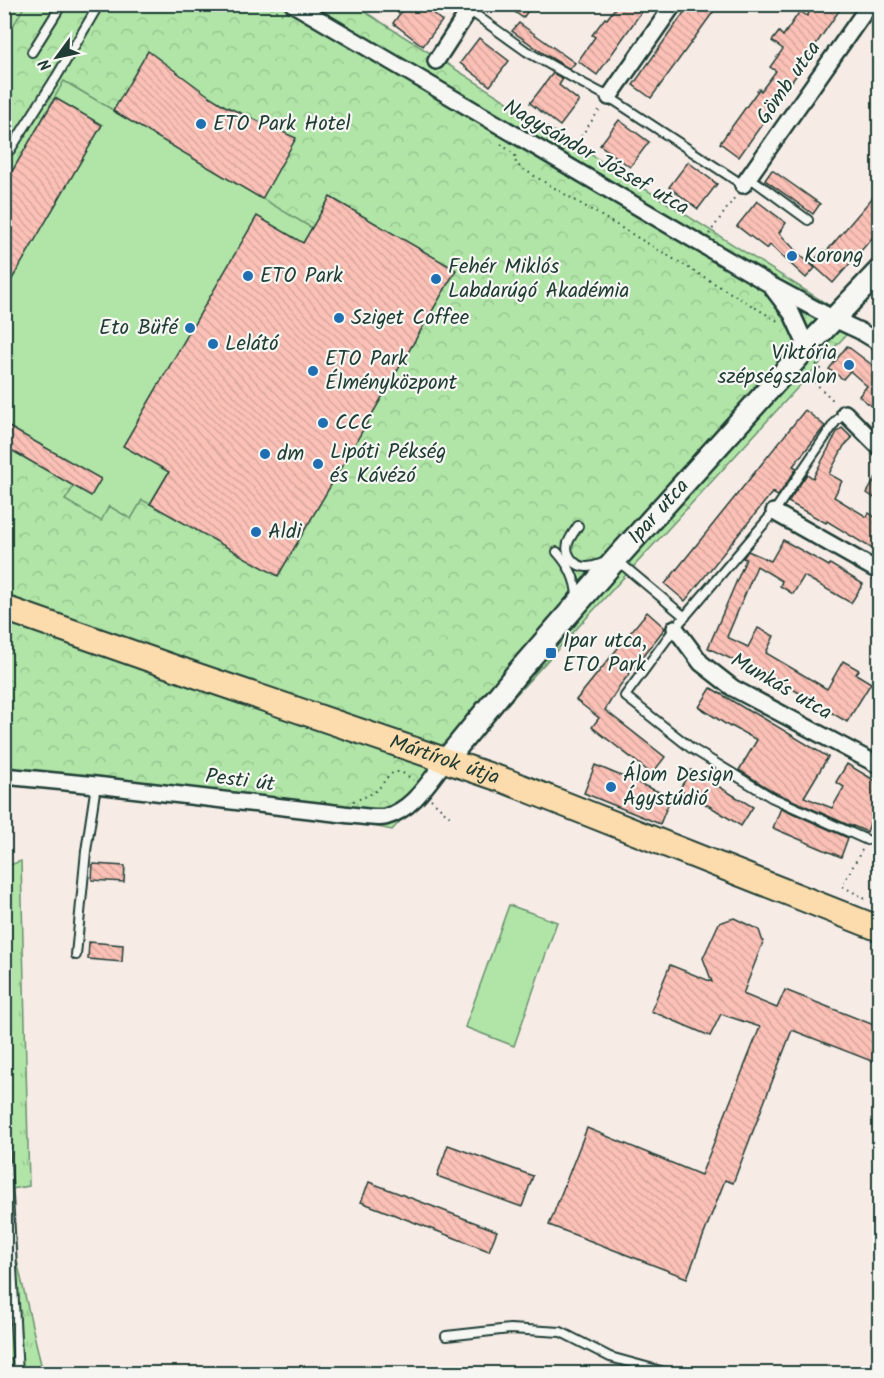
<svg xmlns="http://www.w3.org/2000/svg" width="884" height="1378" font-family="Kalam,sans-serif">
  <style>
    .grass { fill: url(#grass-tufts); stroke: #68916e; stroke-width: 1.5 }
    .forest { fill: url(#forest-crowns); stroke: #68916e; stroke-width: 1.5 }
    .pitch { fill: #b0e5a7; stroke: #68916e; stroke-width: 1.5 }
    .building { fill: url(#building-back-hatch); stroke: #1f3d34; stroke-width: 1.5 }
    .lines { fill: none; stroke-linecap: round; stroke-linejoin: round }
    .lane-casing { stroke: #1f3d34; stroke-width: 12 }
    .street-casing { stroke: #1f3d34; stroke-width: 20 }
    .secondary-casing { stroke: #1f3d34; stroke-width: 26 }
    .primary-casing { stroke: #1f3d34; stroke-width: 28 }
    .path { stroke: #1f3d34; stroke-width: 2; stroke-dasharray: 1.5 4.5; stroke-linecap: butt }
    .lane { stroke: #f6f6f2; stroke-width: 8 }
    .street { stroke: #f6f6f2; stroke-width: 15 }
    .secondary { stroke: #f6f6f2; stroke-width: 21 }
    .primary { stroke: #fcdcac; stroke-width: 24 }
    .poi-dot { fill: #1f6fb2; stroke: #f6f6f2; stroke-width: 2 }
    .labels { text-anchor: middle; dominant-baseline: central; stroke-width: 4.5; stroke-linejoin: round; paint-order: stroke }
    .street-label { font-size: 21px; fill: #1f3d34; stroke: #f6f6f2 }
    .poi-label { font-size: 21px; fill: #1f3d34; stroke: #f6f6f2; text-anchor: start }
  </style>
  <defs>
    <pattern id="grass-tufts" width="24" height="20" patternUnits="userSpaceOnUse" patternTransform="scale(1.5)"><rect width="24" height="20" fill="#b0e5a7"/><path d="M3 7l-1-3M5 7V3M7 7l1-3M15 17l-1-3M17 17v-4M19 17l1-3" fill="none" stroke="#97c590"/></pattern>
    <pattern id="forest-crowns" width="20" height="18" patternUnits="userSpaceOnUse" patternTransform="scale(1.5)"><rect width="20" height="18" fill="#b0e5a7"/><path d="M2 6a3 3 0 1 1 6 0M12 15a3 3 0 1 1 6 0" fill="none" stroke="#97c590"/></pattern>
    <pattern id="building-back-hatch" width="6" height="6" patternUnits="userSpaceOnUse" patternTransform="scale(1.5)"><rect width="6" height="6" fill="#fbc0b6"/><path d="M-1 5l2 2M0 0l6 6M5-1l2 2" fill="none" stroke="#d7a69d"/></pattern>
  </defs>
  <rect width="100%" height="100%" fill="#f7ebe6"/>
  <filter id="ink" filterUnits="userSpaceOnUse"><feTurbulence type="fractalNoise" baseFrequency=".0167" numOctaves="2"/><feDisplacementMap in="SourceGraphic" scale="12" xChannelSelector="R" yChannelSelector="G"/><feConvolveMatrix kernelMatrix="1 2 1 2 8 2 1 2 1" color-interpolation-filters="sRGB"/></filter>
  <g filter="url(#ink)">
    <g class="grass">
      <path d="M21 861 29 1186 5 1190 4 867Z"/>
      <path d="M5 1209 43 1373H5Z"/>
    </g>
    <path class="forest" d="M5 5H370L365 12 857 323 392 830 278 806 5 777Z"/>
    <g class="pitch">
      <path d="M5 4 25 5 5 40 4 5Z"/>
      <path d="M64 81 312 228 150 504 142 500 131 519 109 506 101 521 65 500 74 486 5 446V185Z"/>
      <path d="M509 905 557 922 514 1046 465 1027Z"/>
    </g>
    <g class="building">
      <path d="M407 4H421L442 21 423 46 393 23Z"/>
      <path d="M504 4H525L530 8 523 18Z"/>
      <path d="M618 4H647L597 75 578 61 595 37 592 35 605 18 607 19Z"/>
      <path d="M690 4H719L651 98 633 85Z"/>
      <path d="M819 4H836L841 8 814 47H816L739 157 720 143 759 89 761 91 776 71 770 67 783 49 772 41 779 32 783 36 800 11 807 16 811 10 813 12Z"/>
      <path d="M519 23 575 63 570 69 546 55 512 31Z"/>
      <path d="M479 38 509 61 490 86 460 63Z"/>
      <path d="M148 51 209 96 225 106 296 138 262 199 113 111Z"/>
      <path d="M553 73 563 79 559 85 579 101 560 126 530 103Z"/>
      <path d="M55 98 102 125 4 293V185Z"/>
      <path d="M619 120 649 142 630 167 600 145Z"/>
      <path d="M688 162 717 184 698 209 669 187Z"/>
      <path d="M772 170 820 204 813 214 765 180Z"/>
      <path d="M879 190V230L833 283 811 263 824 250 826 252Z"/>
      <path d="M330 197 456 270 278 576 150 504 169 472 123 446 257 216 303 243Z"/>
      <path d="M757 201 786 223 779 233 801 256 815 268 806 278 770 245 767 249 737 226Z"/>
      <path d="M847 346 879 370V395L871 406 859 396 867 386 850 371 843 379 829 369Z"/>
      <path d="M805 410 825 426 793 466 797 468 778 496 774 494 775 492 772 493 685 601 665 584Z"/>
      <path d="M4 424 101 479 91 496 4 446Z"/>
      <path d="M842 428 852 438 844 446 829 474 842 481 834 497 867 517 869 513 879 520V553L827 521 826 523 788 502 807 474 813 478 837 432Z"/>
      <path d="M879 472V501L867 493Z"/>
      <path d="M783 540 829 566 830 564 863 584 851 603 804 576 793 594 780 586 782 581 757 566 727 637 748 647 758 628 774 636 766 653 827 689 843 661 859 670 856 674 871 683 847 722 758 668 756 671 708 648 746 559 743 558 748 551 771 561Z"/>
      <path d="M647 612 665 628 619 687 605 710 665 757 652 774 592 727 599 718 576 700Z"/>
      <path d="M711 688 752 713 753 712 828 757 804 797 832 808 844 787 836 782 847 764 879 783V808L876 806 867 832 853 826V827L774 792 739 770 757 740 731 726 730 727 699 707Z"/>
      <path d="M595 765 671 797 660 824 584 793Z"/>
      <path d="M691 770 753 807 741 826 711 807 679 790Z"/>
      <path d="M781 808 848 838 841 857 773 828Z"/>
      <path d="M93 864 125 866 124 882 92 880Z"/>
      <path d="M734 918 759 930 763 942 743 994 777 1008 785 990 879 1027V1064L792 1030 733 1183 725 1180 687 1278 549 1225 587 1128 701 1175 760 1027 721 1014 710 1036 651 1011 670 965 712 982 703 958 719 923Z"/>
      <path d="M89 942 123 945 122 962 88 959Z"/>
      <path d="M448 1145 533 1176 522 1207 437 1176Z"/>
      <path d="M369 1182 497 1231 489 1251 361 1202Z"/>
    </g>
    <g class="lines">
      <defs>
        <g id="lane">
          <path d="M469 10 526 51 584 84 609 97 743 185"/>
          <path d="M32 52 62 4"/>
          <path d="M4 147 10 150 57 76 99 4"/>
          <path d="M749 177 808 220"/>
          <path d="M845 413 836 421 774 512 675 628 625 696 691 748 771 797 867 840"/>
          <path d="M578 526C570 538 561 548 573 561 577 565 582 567 587 567 593 567 600 564 606 562"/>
          <path d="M557 552C569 565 576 579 577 596"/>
          <path d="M618 561 685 617"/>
          <path d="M4 813 7 776"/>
          <path d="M76 955 86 851 96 785"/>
          <path d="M4 1125 18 1374"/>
          <path d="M446 1336 510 1329 561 1332 610 1357 672 1374"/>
        </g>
        <g id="street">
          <path d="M293 4 769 284 834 319 860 331 880 343"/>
          <path d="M436 61 473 4"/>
          <path d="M609 97 674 4"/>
          <path d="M743 185 870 4"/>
          <path d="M773 289 792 314 807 347"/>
          <path d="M845 413 880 448"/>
          <path d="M774 512 880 572"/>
          <path d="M675 628 701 663 733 688 880 766"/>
          <path d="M4 776 96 785 343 814C353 815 376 819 385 817 413 810 429 781 446 760"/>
        </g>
        <g id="secondary">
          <path id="s1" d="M446 760 518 672 616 559 807 347 880 270"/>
        </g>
        <g id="primary">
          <path id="s2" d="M4 608 198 676 506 781 880 929"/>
        </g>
      </defs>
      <use href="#lane" class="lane-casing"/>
      <use href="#street" class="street-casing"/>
      <use href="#secondary" class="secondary-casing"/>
      <use href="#primary" class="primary-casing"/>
      <g class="path">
        <path d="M266 4 282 14"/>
        <path d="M501 144 515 155 516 164 531 174 781 323"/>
        <path d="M571 151 600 109"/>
        <path d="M709 234 735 197"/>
        <path d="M816 364 821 369 812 380 835 402"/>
        <path d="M431 799 451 818"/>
        <path d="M353 801C363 798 371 795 379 788 384 783 388 773 396 772 402 771 409 777 413 780"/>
        <path d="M872 832 880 819"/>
        <path d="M862 850 842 886 864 898 863 903"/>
      </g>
      <use href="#lane" class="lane"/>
      <use href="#street" class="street"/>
      <use href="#secondary" class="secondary"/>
      <use href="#primary" class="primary"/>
    </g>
  </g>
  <g class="poi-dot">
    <circle cx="201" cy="124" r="6"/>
    <circle cx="792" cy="256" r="6"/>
    <circle cx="248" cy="276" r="6"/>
    <circle cx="436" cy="279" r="6"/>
    <circle cx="339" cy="318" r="6"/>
    <circle cx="190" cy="328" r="6"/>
    <circle cx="213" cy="344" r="6"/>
    <circle cx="849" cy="365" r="6"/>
    <circle cx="313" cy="371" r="6"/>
    <circle cx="323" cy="423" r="6"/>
    <circle cx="265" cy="454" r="6"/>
    <circle cx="318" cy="464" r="6"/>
    <circle cx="256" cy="532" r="6"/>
    <rect x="545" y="647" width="12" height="12" rx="3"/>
    <circle cx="611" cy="787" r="6"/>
  </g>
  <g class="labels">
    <g class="street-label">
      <text transform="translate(789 83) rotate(-55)">Gömb utca</text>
      <text transform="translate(596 158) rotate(30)">Nagysándor József utca</text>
      <text stroke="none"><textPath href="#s1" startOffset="327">Ipar utca</textPath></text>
      <text transform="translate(781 687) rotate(30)">Munkás utca</text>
      <text stroke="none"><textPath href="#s2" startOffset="466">Mártírok útja</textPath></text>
      <text transform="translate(240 781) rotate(7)">Pesti út</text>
    </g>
    <g class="poi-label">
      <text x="213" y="124">ETO Park Hotel</text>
      <text x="804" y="256">Korong</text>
      <text x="448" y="267">Fehér Miklós<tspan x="448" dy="24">Labdarúgó Akadémia</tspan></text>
      <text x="260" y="276">ETO Park</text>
      <text x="351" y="318">Sziget Coffee</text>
      <text x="178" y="328" text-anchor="end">Eto Büfé</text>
      <text x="225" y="344">Lelátó</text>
      <text x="837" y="353" text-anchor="end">Viktória<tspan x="837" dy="24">szépségszalon</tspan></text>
      <text x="325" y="359">ETO Park<tspan x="325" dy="24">Élményközpont</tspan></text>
      <text x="335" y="423">CCC</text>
      <text x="330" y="452">Lipóti Pékség<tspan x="330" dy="24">és Kávézó</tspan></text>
      <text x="277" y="454">dm</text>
      <text x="268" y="532">Aldi</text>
      <text x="563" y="641">Ipar utca,<tspan x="563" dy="24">ETO Park</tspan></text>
      <text x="623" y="775">Álom Design<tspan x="623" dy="24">Ágystúdió</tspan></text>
    </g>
  </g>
  <rect width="884" height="1378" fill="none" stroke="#f6f6f2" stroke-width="24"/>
  <rect x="12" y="12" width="860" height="1354" fill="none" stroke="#1f3d34" stroke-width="2" filter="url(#ink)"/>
  <g transform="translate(57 57) rotate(237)" stroke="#f6f6f2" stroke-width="4.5" paint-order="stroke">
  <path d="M0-4.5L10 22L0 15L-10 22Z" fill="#1f3d34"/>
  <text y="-9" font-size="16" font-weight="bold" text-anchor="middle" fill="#1f3d34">N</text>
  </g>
</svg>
